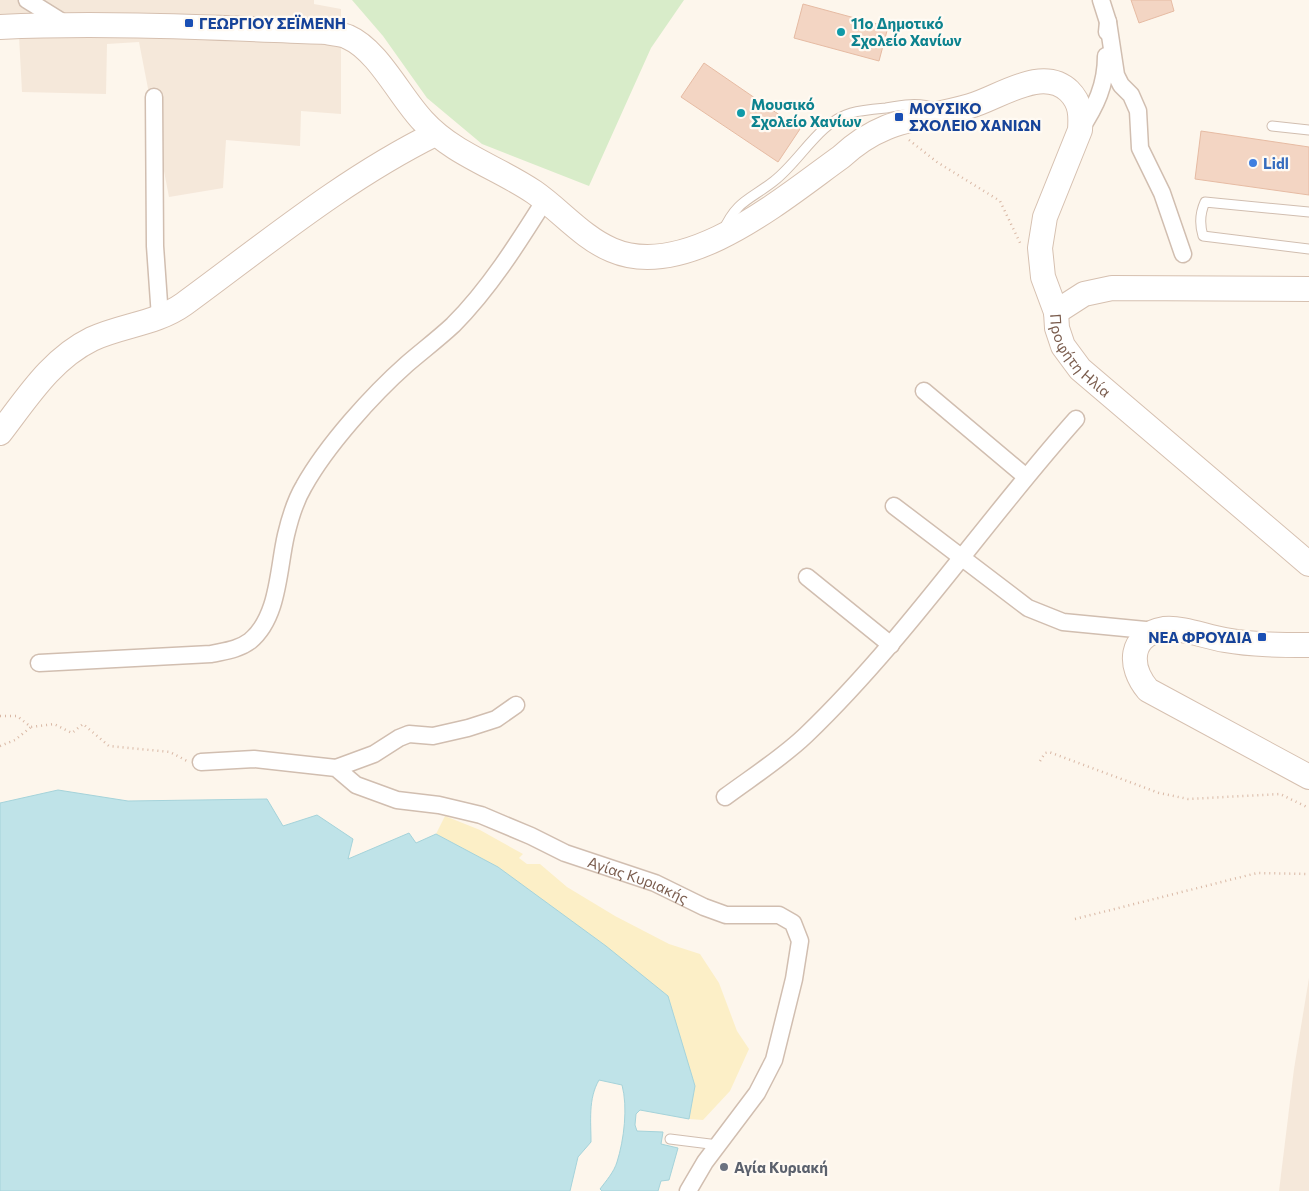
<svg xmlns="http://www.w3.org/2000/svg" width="1309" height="1191" font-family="Commissioner,sans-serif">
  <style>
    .residential { fill: #f5e8da }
    .green { fill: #d8ecc9 }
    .sand { fill: #fcefc7 }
    .water { fill: #bfe3e8; stroke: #a5d3da }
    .building { fill: #f3d5c3; stroke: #e6bba3 }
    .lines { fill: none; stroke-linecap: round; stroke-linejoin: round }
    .lane-casing { stroke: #d1beb0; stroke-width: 11 }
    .street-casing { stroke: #d1beb0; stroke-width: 19 }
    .secondary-casing { stroke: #d6c0b0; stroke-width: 26 }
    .path { stroke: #d9b8a5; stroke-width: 2.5; stroke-dasharray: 1 4; stroke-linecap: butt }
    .lane { stroke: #fff; stroke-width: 9 }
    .street { stroke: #fff; stroke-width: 16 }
    .secondary { stroke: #fff; stroke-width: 24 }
    .transit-dot { fill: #1a4fb4; stroke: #fffaf3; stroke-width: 2 }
    .culture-dot { fill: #0f9aa8; stroke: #fffaf3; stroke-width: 2 }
    .shop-dot { fill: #3f7fe0; stroke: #fffaf3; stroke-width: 2 }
    .worship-dot { fill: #6b7280; stroke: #fffaf3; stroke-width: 2 }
    .labels { text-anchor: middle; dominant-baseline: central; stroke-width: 4.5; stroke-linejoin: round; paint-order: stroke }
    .transit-label { font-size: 15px; font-weight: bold; fill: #164399; stroke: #fffaf3; text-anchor: start }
    .culture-label { font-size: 15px; font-weight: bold; fill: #0d838f; stroke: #fffaf3; text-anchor: start }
    .shop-label { font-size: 15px; font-weight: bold; fill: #366cbe; stroke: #fffaf3; text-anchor: start }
    .street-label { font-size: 15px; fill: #7a5c4d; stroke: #fffaf3 }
    .worship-label { font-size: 15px; font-weight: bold; fill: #5b616d; stroke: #fffaf3; text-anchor: start }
  </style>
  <rect width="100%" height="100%" fill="#fdf6ec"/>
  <g class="residential">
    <path d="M0 0H314V4L341 9V114L301 111 300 146 226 140 223 188 169 197 139 42 107 44 106 94 22 92 19 36 0 38Z"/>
    <path d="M1309 978V1191H1279L1294 1069Z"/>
  </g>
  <path class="green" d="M352 0H684L651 48 589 186 482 144 427 98 383 36Z"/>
  <path class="sand" d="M445 816 480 830 523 854 519 858 527 864H540L567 887 615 916 669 944 700 954 719 983 737 1031 749 1049 730 1091 703 1120 689 1119 695 1086 668 996 606 946 498 867 436 834Z"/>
  <path class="water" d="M58 790 128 801 267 799 283 826 317 815 353 839 348 859 409 833 416 843 436 834 498 867 606 946 668 996 695 1086 689 1119 640 1110 636 1114 635 1125 637 1131 663 1132 661 1144 678 1148 669 1180 661 1181 658 1191H602L600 1189C606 1181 614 1172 617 1162 624 1140 628 1107 622 1085L599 1080C588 1099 591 1121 591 1142L578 1157 570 1191H0V803Z"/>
  <g class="building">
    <path d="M1131 0H1171L1174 11 1139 23Z"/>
    <path d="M803 4 888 27 879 61 794 38Z"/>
    <path d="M704 63 800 129 778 162 681 97Z"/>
    <path d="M1201 131 1309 147V195L1195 179Z"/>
  </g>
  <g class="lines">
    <defs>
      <g id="lane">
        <path d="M1272 126 1309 130"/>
        <path d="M1309 212 1205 202C1200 213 1199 223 1203 236L1309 249"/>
        <path d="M723 231C737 200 750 200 774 181 800 161 819 122 851 113 862 110 875 109 886 108 902 105 919 102 935 108"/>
        <path d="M670 1139 718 1145"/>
      </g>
      <g id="street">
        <path d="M27 0 64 23"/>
        <path d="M1101 0 1108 22 1107 32"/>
        <path d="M1108 22 1116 75 1121 85 1131 95 1138 111 1140 148 1162 193 1183 254"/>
        <path d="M154 97 155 246 160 317"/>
        <path d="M1080 130C1096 106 1106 85 1106 56"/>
        <path d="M924 391 1025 476"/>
        <path d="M894 506 1028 608 1063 622 1156 631"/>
        <path d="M807 577 891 645"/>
        <path d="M39 663 211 654C224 651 238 650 250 641 279 617 278 569 286 535 290 518 295 501 304 486 327 445 372 395 407 364 422 351 438 339 453 325 489 289 518 243 545 200"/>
        <path id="s1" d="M201 762 254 759 336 768 356 785 397 800 439 805 481 815 531 836 565 853 655 883 704 907 726 915H779L793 923 800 941 794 979 774 1060 757 1093 705 1162 688 1191"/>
        <path d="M336 768 374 754 399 738 409 734 433 736 468 728 496 719 516 705"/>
        <path d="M725 797C752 777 782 758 806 735 906 639 984 522 1076 419"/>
      </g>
      <g id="secondary">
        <path id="s2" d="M0 27C109 22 217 28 326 32 333 34 342 34 348 37 378 50 400 97 423 121 453 154 497 167 534 192 560 210 583 238 612 250 686 282 785 197 841 157 884 117 918 121 970 106 999 98 1042 65 1069 91 1081 103 1081 115 1080 130L1045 217 1040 248 1043 277 1056 312 1057 328 1063 346 1080 369 1309 564"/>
        <path d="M1056 312 1084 294 1112 288 1309 289"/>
        <path d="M0 433C27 398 51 359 92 339 122 325 156 324 184 304 266 244 344 179 435 134"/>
        <path d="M1309 645C1281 645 1253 645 1225 640 1206 637 1183 627 1164 629 1129 635 1128 666 1148 690L1309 777"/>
      </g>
    </defs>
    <use href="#lane" class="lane-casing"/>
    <use href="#street" class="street-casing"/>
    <use href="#secondary" class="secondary-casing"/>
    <g class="path">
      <path d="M909 140 937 162 1000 201 1021 245"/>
      <path d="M0 716H17L31 727 54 724 72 733 83 724 109 746 170 752 187 761"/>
      <path d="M0 746 15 740 31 727"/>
      <path d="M1040 761 1045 753 1049 752 1159 793 1188 799 1280 794 1309 808"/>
      <path d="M1075 919 1257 873 1309 874"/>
    </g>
    <use href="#lane" class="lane"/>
    <use href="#street" class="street"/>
    <use href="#secondary" class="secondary"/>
  </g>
  <g class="transit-dot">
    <rect x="184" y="18" width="10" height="10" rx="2.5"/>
    <rect x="894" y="112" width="10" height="10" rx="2.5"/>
    <rect x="1257" y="632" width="10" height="10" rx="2.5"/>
  </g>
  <g class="culture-dot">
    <circle cx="841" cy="32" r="5"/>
    <circle cx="741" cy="113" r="5"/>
  </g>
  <circle class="shop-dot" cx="1253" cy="163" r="5"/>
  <circle class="worship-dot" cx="724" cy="1167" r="5"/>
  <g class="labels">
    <g class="transit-label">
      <text x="199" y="23">ΓΕΩΡΓΙΟΥ ΣΕΪΜΕΝΗ</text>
      <text x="909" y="108">ΜΟΥΣΙΚΟ<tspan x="909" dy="17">ΣΧΟΛΕΙΟ ΧΑΝΙΩΝ</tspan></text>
      <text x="1252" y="637" text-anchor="end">ΝΕΑ ΦΡΟΥΔΙΑ</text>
    </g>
    <g class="culture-label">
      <text x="851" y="23">11o Δημοτικό<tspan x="851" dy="17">Σχολείο Χανίων</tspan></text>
      <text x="751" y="104">Μουσικό<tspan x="751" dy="17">Σχολείο Χανίων</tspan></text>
    </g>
    <g class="shop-label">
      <text x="1263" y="163">Lidl</text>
    </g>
    <g class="street-label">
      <text stroke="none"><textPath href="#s2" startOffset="1482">Προφήτη Ηλία</textPath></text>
      <text stroke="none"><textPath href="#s1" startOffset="461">Αγίας Κυριακής</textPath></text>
    </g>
    <g class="worship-label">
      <text x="734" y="1167">Αγία Κυριακή</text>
    </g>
  </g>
</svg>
